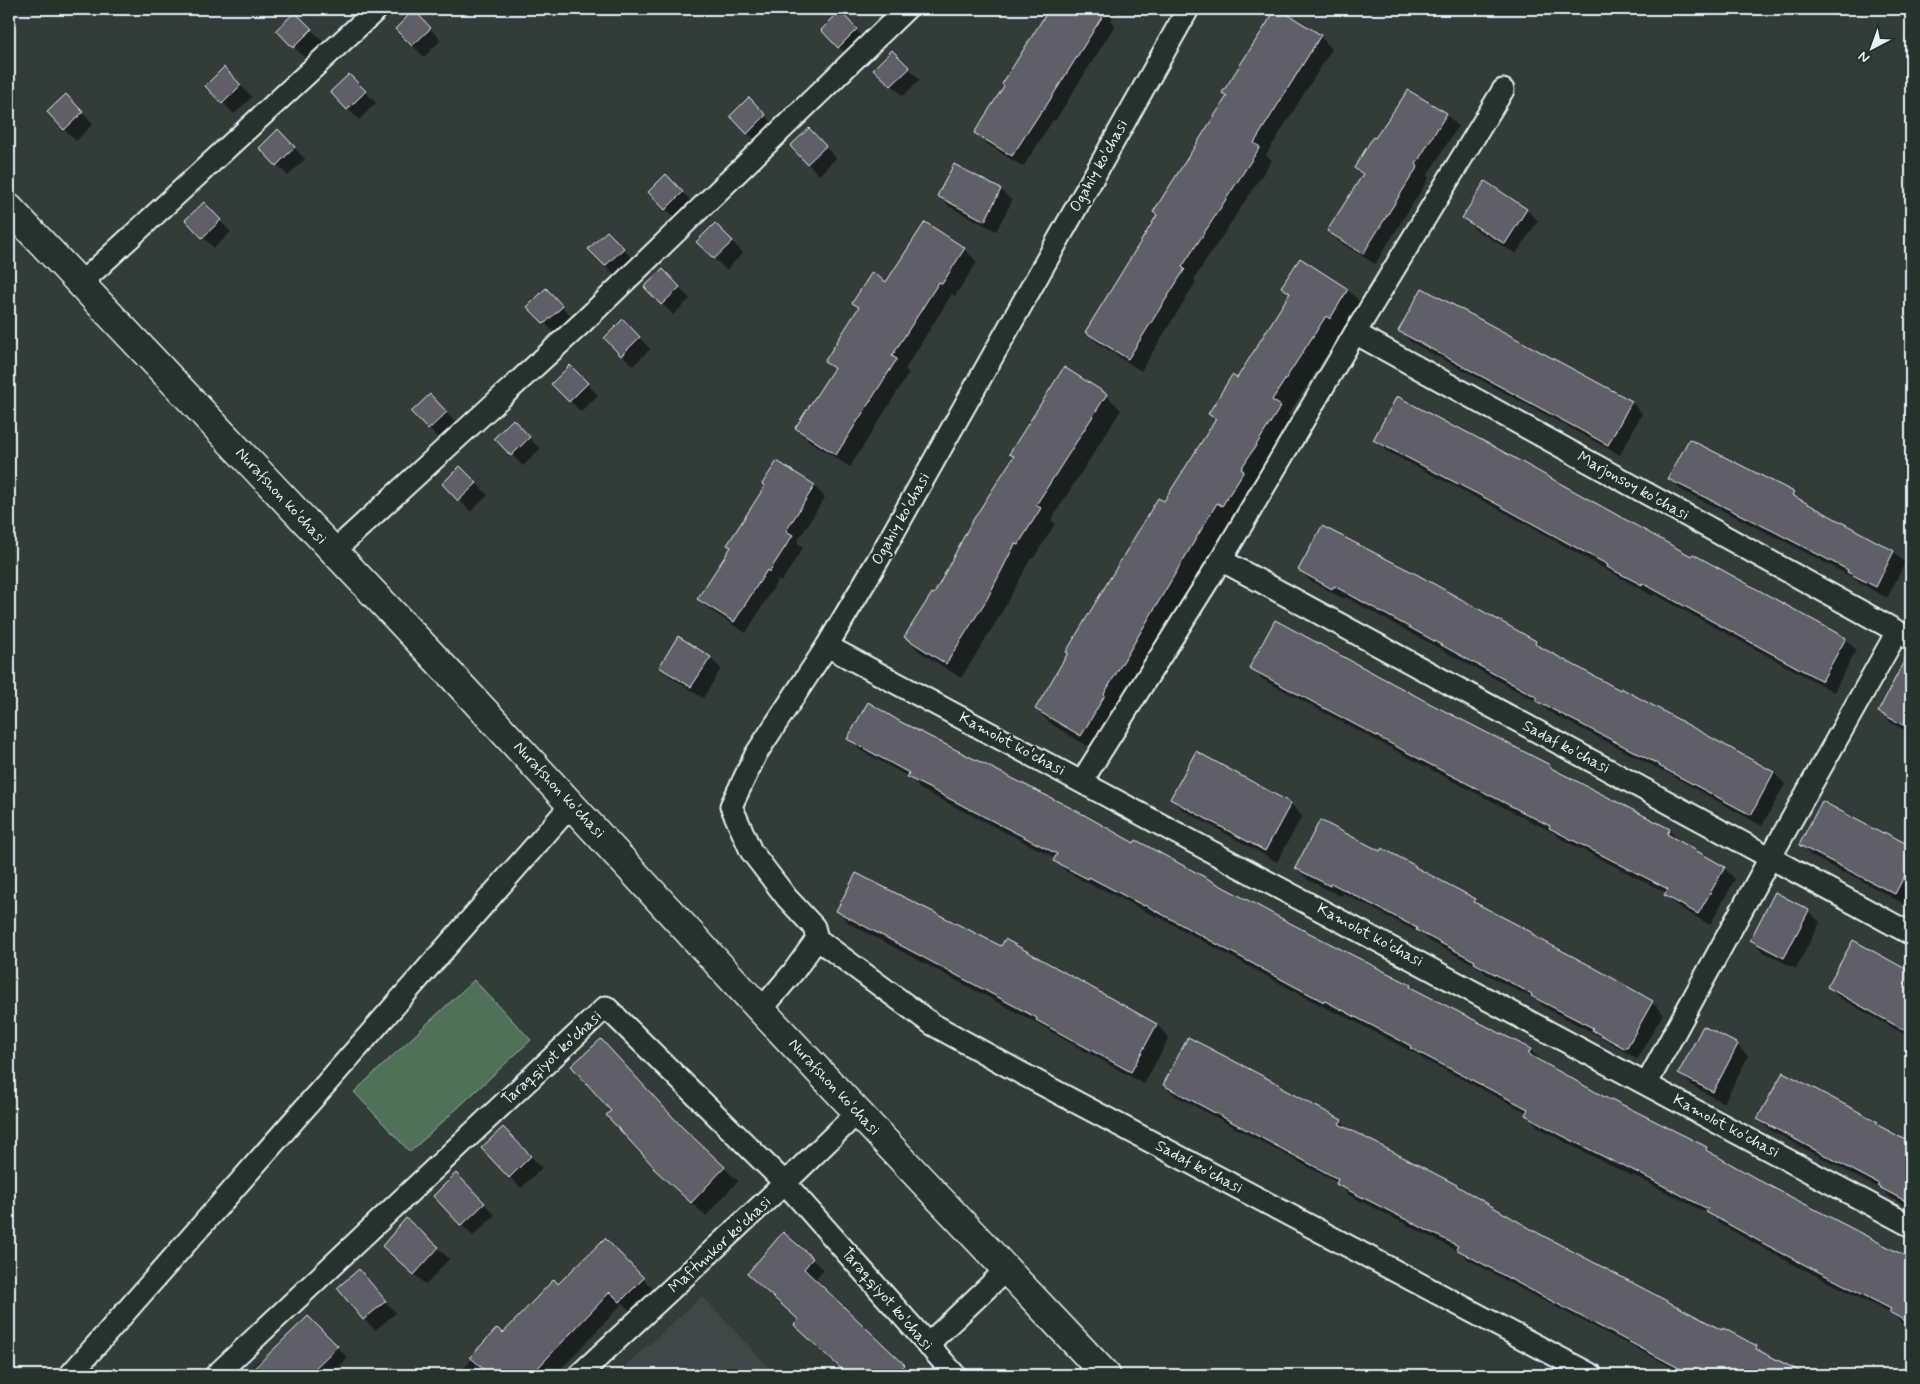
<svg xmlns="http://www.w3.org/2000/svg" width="1920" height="1384" font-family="Mynerve,sans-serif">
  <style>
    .built { fill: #404647 }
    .green { fill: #517058; stroke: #9cb0a8 }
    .shadow { fill: #0007 }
    .building { fill: #605e69; stroke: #e8f1f8 }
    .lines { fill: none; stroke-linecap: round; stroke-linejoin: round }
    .minor-casing { stroke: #e8f1f8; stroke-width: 25 }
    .tertiary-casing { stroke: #e8f1f8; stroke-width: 31 }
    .minor { stroke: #26332d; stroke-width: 21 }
    .tertiary { stroke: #26332d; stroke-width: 28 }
    .labels { text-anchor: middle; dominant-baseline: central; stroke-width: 4.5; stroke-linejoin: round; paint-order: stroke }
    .street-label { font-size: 16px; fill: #e8f1f8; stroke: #26332d }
  </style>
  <rect width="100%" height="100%" fill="#323c39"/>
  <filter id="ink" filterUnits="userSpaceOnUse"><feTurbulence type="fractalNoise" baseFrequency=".02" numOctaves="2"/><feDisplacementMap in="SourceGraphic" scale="10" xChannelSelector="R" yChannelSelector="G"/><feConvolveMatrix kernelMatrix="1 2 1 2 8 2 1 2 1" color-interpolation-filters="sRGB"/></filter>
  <g filter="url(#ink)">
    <path class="built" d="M702 1296 776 1375H615Z"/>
    <path class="green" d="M474 980 531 1040 410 1152 354 1092Z"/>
    <g class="shadow">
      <path d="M1048 9H1118L1111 20 1115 25 1055 121 1053 120 1023 167 987 144 976 132 1006 86 1045 18 1043 17Z"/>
      <path d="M414 12 441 40 424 57 397 29Z"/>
      <path d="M840 13 867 41 850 58 823 30Z"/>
      <path d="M295 14 323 41 305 58 278 30Z"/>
      <path d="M1320 36 1332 49 1266 155 1272 160 1194 279 1196 282 1141 371 1099 344 1086 332Z"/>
      <path d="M892 52 920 80 903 96 875 69Z"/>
      <path d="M224 69 252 97 234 114 207 86Z"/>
      <path d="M349 75 376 103 359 120 331 92Z"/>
      <path d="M1408 92 1446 114 1458 126 1427 176 1429 178 1375 264 1340 242 1328 230 1363 176 1355 168Z"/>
      <path d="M66 96 93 124 76 141 48 113Z"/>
      <path d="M749 99 776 127 759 144 732 116Z"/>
      <path d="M809 130 836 158 819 175 791 146Z"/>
      <path d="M278 131 305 159 288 176 261 148Z"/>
      <path d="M666 176 694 204 677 220 649 192Z"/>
      <path d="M1001 190 1012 201 996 231 950 207 939 196Z"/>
      <path d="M204 204 231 232 214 248 186 220Z"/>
      <path d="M1527 210 1538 221 1516 254 1475 229 1464 217Z"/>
      <path d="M715 225 743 253 726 270 698 242Z"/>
      <path d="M607 232 634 260 617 277 589 249Z"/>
      <path d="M964 249 977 262 955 296 952 294 905 369 909 373 850 467 809 441 796 428 834 370 826 362 860 309 854 303 887 284Z"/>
      <path d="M1300 260 1348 290 1363 305 1345 333 1342 331 1288 415 1296 422 1237 521 1233 518 1118 710 1096 751 1051 724 1036 709 1217 421 1209 413 1237 379 1291 295 1283 287Z"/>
      <path d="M663 271 690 299 673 315 646 287Z"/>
      <path d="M546 290 573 318 556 334 528 307Z"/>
      <path d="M623 321 650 349 633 366 606 338Z"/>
      <path d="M1400 331 1631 402 1642 413 1620 455 1411 342Z"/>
      <path d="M570 367 598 395 581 412 553 384Z"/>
      <path d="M1106 395 1121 410 1051 520 1055 524 1033 559 1031 558 1001 614 961 678 920 652 905 637 934 596 1015 457 1011 454Z"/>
      <path d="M430 396 457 424 440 440 412 412Z"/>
      <path d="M513 421 540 449 523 466 496 438Z"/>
      <path d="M1375 439 1692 558 1845 639 1856 650 1834 692 1654 594 1653 596 1506 513 1386 451Z"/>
      <path d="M460 467 488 495 471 512 443 484Z"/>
      <path d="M1670 479 1793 493 1802 502 1894 552 1905 563 1887 598 1860 583 1854 578 1786 542 1681 490Z"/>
      <path d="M814 486 825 497 797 542 803 548 781 582 778 580 746 633 710 610 699 599Z"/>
      <path d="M1300 570 1536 642 1544 650 1774 773 1785 784 1762 826 1669 774 1549 712 1541 704 1345 597 1344 599 1311 581Z"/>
      <path d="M710 658 721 669 703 698 672 678 660 666Z"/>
      <path d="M1251 668 1429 704 1549 766 1555 771 1669 830 1680 841V843L1724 868 1735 879 1710 925 1677 906 1666 895 1667 893 1561 839 1556 834 1441 775 1262 679Z"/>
      <path d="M1900 672 1911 678V733L1891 723 1880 711Z"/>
      <path d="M900 724 1410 986 1416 991 1530 1050 1542 1061 1541 1063 1611 1102 1707 1148 1715 1156 1911 1263V1328L1902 1323 1894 1315 1781 1258 1720 1224 1711 1215 1633 1175 1632 1176 1572 1146 1538 1127 1527 1115 1528 1113 1423 1059 1418 1055 1337 1012 1336 1013 1303 996 1157 916 1156 917 1101 888 1100 890 1067 872 1055 860 1056 858 920 789 909 777 860 750 849 739Z"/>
      <path d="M1197 753 1291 804 1302 816 1277 862 1183 810 1172 799Z"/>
      <path d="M1884 834 1911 848V908L1846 872 1845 874 1812 856 1800 845 1883 835Z"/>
      <path d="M1380 853 1415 867 1420 871 1475 900 1484 909 1533 934 1539 941 1652 1002 1663 1014 1637 1059 1601 1037 1544 1007 1538 1001 1486 974 1479 967 1429 941 1423 935 1343 893 1341 896 1308 880 1296 868Z"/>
      <path d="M837 911 1001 948 1005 941 1157 1025 1169 1038 1144 1084 1051 1032 1046 1028 850 924Z"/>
      <path d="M1808 911 1820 922 1796 969 1762 951 1751 940Z"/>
      <path d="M1886 961 1911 974V1038L1840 998 1828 987Z"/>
      <path d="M1188 1038 1282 1087 1287 1093 1341 1121 1353 1133 1461 1190 1537 1234 1723 1332 1756 1347 1763 1354 1803 1375H1687L1523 1290 1469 1260 1462 1253 1349 1195 1338 1183 1176 1096 1164 1085Z"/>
      <path d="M1737 1045 1748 1056 1724 1103 1691 1085 1680 1074Z"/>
      <path d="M613 1111 688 1135 738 1181 706 1216 668 1181Z"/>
      <path d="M1758 1119 1877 1123 1883 1130 1911 1145V1209L1890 1197 1884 1191 1770 1130Z"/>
      <path d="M515 1139 542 1168 521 1188 510 1177Z"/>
      <path d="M456 1175 495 1215 473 1236 462 1225Z"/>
      <path d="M783 1234 824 1270 814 1281 914 1375H848L807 1336 800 1320Z"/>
      <path d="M605 1240 656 1292 633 1314 623 1303 555 1375H458L473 1358 503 1335 558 1285Z"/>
      <path d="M438 1248 449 1259 426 1285 395 1257Z"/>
      <path d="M359 1271 396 1313 375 1330 364 1319Z"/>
      <path d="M308 1318 348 1358 331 1375H243L261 1359 263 1361Z"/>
    </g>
    <g class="building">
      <path d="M1049 9H1107L1043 111 1042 110 1012 156 974 133 1004 86 1002 84Z"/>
      <path d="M1276 9H1279L1321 35 1254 143 1260 147 1182 267 1185 269 1128 359 1085 332 1157 215 1153 212 1227 96 1222 93Z"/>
      <path d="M414 10 431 28 412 46 395 29Z"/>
      <path d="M840 11 857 29 838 48 821 30Z"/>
      <path d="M295 12 312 29 293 48 276 30Z"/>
      <path d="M892 50 910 68 891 86 873 69Z"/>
      <path d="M224 67 241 85 222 104 205 86Z"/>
      <path d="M349 74 366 91 347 110 330 92Z"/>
      <path d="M1408 90 1447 113 1416 164 1418 166 1363 254 1327 231 1363 174 1354 168 1373 137 1375 138Z"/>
      <path d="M66 94 83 112 64 130 47 112Z"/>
      <path d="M749 97 766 115 747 134 730 116Z"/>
      <path d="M809 128 826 146 807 164 790 146Z"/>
      <path d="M278 129 295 147 276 166 259 148Z"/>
      <path d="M954 164 1001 189 985 221 937 196Z"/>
      <path d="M666 174 683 192 665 210 648 192Z"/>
      <path d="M1485 181 1527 209 1505 244 1462 218Z"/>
      <path d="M204 202 221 220 202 238 185 220Z"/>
      <path d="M925 222 965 248 942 284 939 282 892 356 897 359 836 455 795 428 834 368 824 362 859 307 852 303 872 272 886 282Z"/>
      <path d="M715 223 733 241 714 259 696 242Z"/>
      <path d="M607 231 624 248 605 266 588 249Z"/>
      <path d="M1300 258 1348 289 1330 319 1326 316 1272 400 1281 406 1241 469 1244 471 1222 506 1217 503 1104 694 1105 695 1081 736 1035 709 1068 653 1066 652 1158 498 1164 501 1216 419 1208 414 1232 375 1237 378 1290 293 1281 287Z"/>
      <path d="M663 269 680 287 661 305 644 287Z"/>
      <path d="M546 288 563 306 544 324 527 307Z"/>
      <path d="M1422 288 1632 401 1608 445 1398 331Z"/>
      <path d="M623 319 640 337 621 356 604 338Z"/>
      <path d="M570 365 588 383 569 402 551 384Z"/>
      <path d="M1064 367 1107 394 1036 505 1041 508 1018 545 1015 544 987 599 946 664 904 637 932 593 934 594 971 523 1014 456 1009 454Z"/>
      <path d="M430 394 447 412 428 430 411 412Z"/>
      <path d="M1397 396 1456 428 1457 427 1491 445 1691 556 1693 554 1846 638 1822 681 1642 583V585L1607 567 1608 565 1493 502 1373 440Z"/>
      <path d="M513 419 530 437 511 456 494 438Z"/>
      <path d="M1689 439 1794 492 1792 495 1894 551 1876 587 1847 572 1848 570 1773 531 1668 479Z"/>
      <path d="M777 461 815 485 786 531 793 535 769 572 767 570 734 622 697 599 731 547 727 545 765 486 762 484Z"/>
      <path d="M460 466 477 483 458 501 442 484Z"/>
      <path d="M1322 526 1418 575 1536 641 1535 644 1620 690 1621 688 1774 772 1751 815 1659 766 1660 765 1536 701 1538 698 1334 586 1332 589 1298 570Z"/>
      <path d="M1275 620 1429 703 1550 765 1549 767 1670 829 1667 834 1725 867 1698 914 1664 895 1668 889 1549 828 1550 826 1429 764 1249 668Z"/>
      <path d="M678 636 711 657 691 687 659 667Z"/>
      <path d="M1909 651H1911V729L1878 712Z"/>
      <path d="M868 702 901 722 1079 812 1134 843 1136 840 1290 923 1411 985 1410 987 1531 1049 1528 1054 1610 1100 1611 1099 1707 1147 1706 1150 1766 1184 1911 1259V1324L1889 1312 1891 1309 1768 1246 1706 1212 1708 1209 1621 1164 1620 1165 1559 1134 1525 1115 1528 1109 1410 1048 1411 1046 1325 1001 1324 1002 1290 984 1145 905 1144 906 1089 877 1088 879 1053 861 1057 854 907 777 909 773 847 739Z"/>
      <path d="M1196 751 1291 803 1265 851 1170 799Z"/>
      <path d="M1822 801 1883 834 1884 832 1911 846V863L1895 894 1799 845Z"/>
      <path d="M1320 820 1380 851 1382 848 1416 866 1415 867 1476 899 1474 902 1533 933 1532 935 1593 967 1653 1001 1626 1049 1592 1030 1593 1028 1531 996 1532 994 1474 963 1475 961 1416 930 1417 928 1331 883 1330 886 1295 868Z"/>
      <path d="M856 873 1001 946 1005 939 1157 1024 1131 1072 1036 1020 1037 1018 836 911Z"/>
      <path d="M1775 892 1809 910 1784 958 1750 940Z"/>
      <path d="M1853 940 1911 972V1034L1827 987Z"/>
      <path d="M1703 1026 1738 1044 1713 1092 1678 1074Z"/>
      <path d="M1188 1037 1282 1086 1281 1088 1342 1120 1339 1124 1457 1185V1186L1538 1233 1722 1330 1723 1328 1757 1346 1756 1349 1807 1375H1692L1510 1279 1456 1249 1458 1246 1336 1184 1338 1179 1163 1085Z"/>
      <path d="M601 1039 682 1127 725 1167 691 1203 653 1168 654 1167 606 1115 611 1111 571 1066Z"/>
      <path d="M1783 1072 1878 1122 1876 1124 1911 1143V1204L1877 1186 1879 1184 1757 1119Z"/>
      <path d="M503 1127 531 1156 509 1178 481 1148Z"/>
      <path d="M456 1173 485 1203 461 1226 433 1196Z"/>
      <path d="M406 1218 439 1247 414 1275 382 1246Z"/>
      <path d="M783 1232 813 1258 804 1269 905 1365 896 1375H848L794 1325 799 1320 747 1274Z"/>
      <path d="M605 1238 644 1278 620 1302 610 1292 531 1375H490L470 1357 497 1328 503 1333 554 1279 558 1284Z"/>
      <path d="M359 1269 386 1301 363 1320 337 1288Z"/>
      <path d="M308 1316 338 1346 308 1375H247Z"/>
    </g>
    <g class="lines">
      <defs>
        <g id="minor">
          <path d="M80 284 377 9"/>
          <path d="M1355 333 1911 639"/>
          <path d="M334 551 583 322 906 9"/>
          <path d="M1221 560 1911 934"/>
          <path d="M827 646 1911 1226"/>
          <path d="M1082 781 1221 560 1355 333 1503 90"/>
          <path d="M817 939 932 1024 1019 1072 1592 1375"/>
          <path d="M761 1010 794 971 817 939 814 927 787 898 751 851 731 806 756 754 827 646 878 560 1188 9"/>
          <path d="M1647 1083 1770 858 1897 632"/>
          <path d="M927 1345 1007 1269"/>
          <path d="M70 1375 572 804"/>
          <path d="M216 1375 606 1007 785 1183 955 1375"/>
          <path d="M579 1375 785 1183 858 1112"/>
        </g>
        <path id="tertiary" d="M9 208 452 676 761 1010 1106 1375"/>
      </defs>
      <use href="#minor" class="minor-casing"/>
      <use href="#tertiary" class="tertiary-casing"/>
      <use href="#minor" class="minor"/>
      <use href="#tertiary" class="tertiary"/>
    </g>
  </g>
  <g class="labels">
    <g class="street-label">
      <text transform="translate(1099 166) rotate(-61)">Ogahiy ko'chasi</text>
      <text transform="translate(1633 486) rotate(29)">Marjonsoy ko'chasi</text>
      <text transform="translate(281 496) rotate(47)">Nurafshon ko'chasi</text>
      <text transform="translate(901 519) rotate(-61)">Ogahiy ko'chasi</text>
      <text transform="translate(1012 744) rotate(28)">Kamolot ko'chasi</text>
      <text transform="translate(1566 747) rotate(28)">Sadaf ko'chasi</text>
      <text transform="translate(559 790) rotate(47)">Nurafshon ko'chasi</text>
      <text transform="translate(1370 935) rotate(28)">Kamolot ko'chasi</text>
      <text transform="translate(552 1058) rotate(-43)">Taraqqiyot ko'chasi</text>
      <text transform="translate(834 1087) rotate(47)">Nurafshon ko'chasi</text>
      <text transform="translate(1726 1126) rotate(28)">Kamolot ko'chasi</text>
      <text transform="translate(1199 1167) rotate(28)">Sadaf ko'chasi</text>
      <text transform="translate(720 1245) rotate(-43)">Maftunkor ko'chasi</text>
      <text transform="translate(887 1299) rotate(49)">Taraqqiyot ko'chasi</text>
    </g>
  </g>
  <rect width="1920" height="1384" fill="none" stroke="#26332d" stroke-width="30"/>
  <rect x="15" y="15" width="1890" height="1354" fill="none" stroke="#e8f1f8" stroke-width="2" filter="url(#ink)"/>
  <g transform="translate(1872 48) rotate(221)" stroke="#26332d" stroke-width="4" paint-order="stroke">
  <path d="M0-4L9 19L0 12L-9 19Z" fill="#e8f1f8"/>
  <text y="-8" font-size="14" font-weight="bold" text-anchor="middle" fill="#e8f1f8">N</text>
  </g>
</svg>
